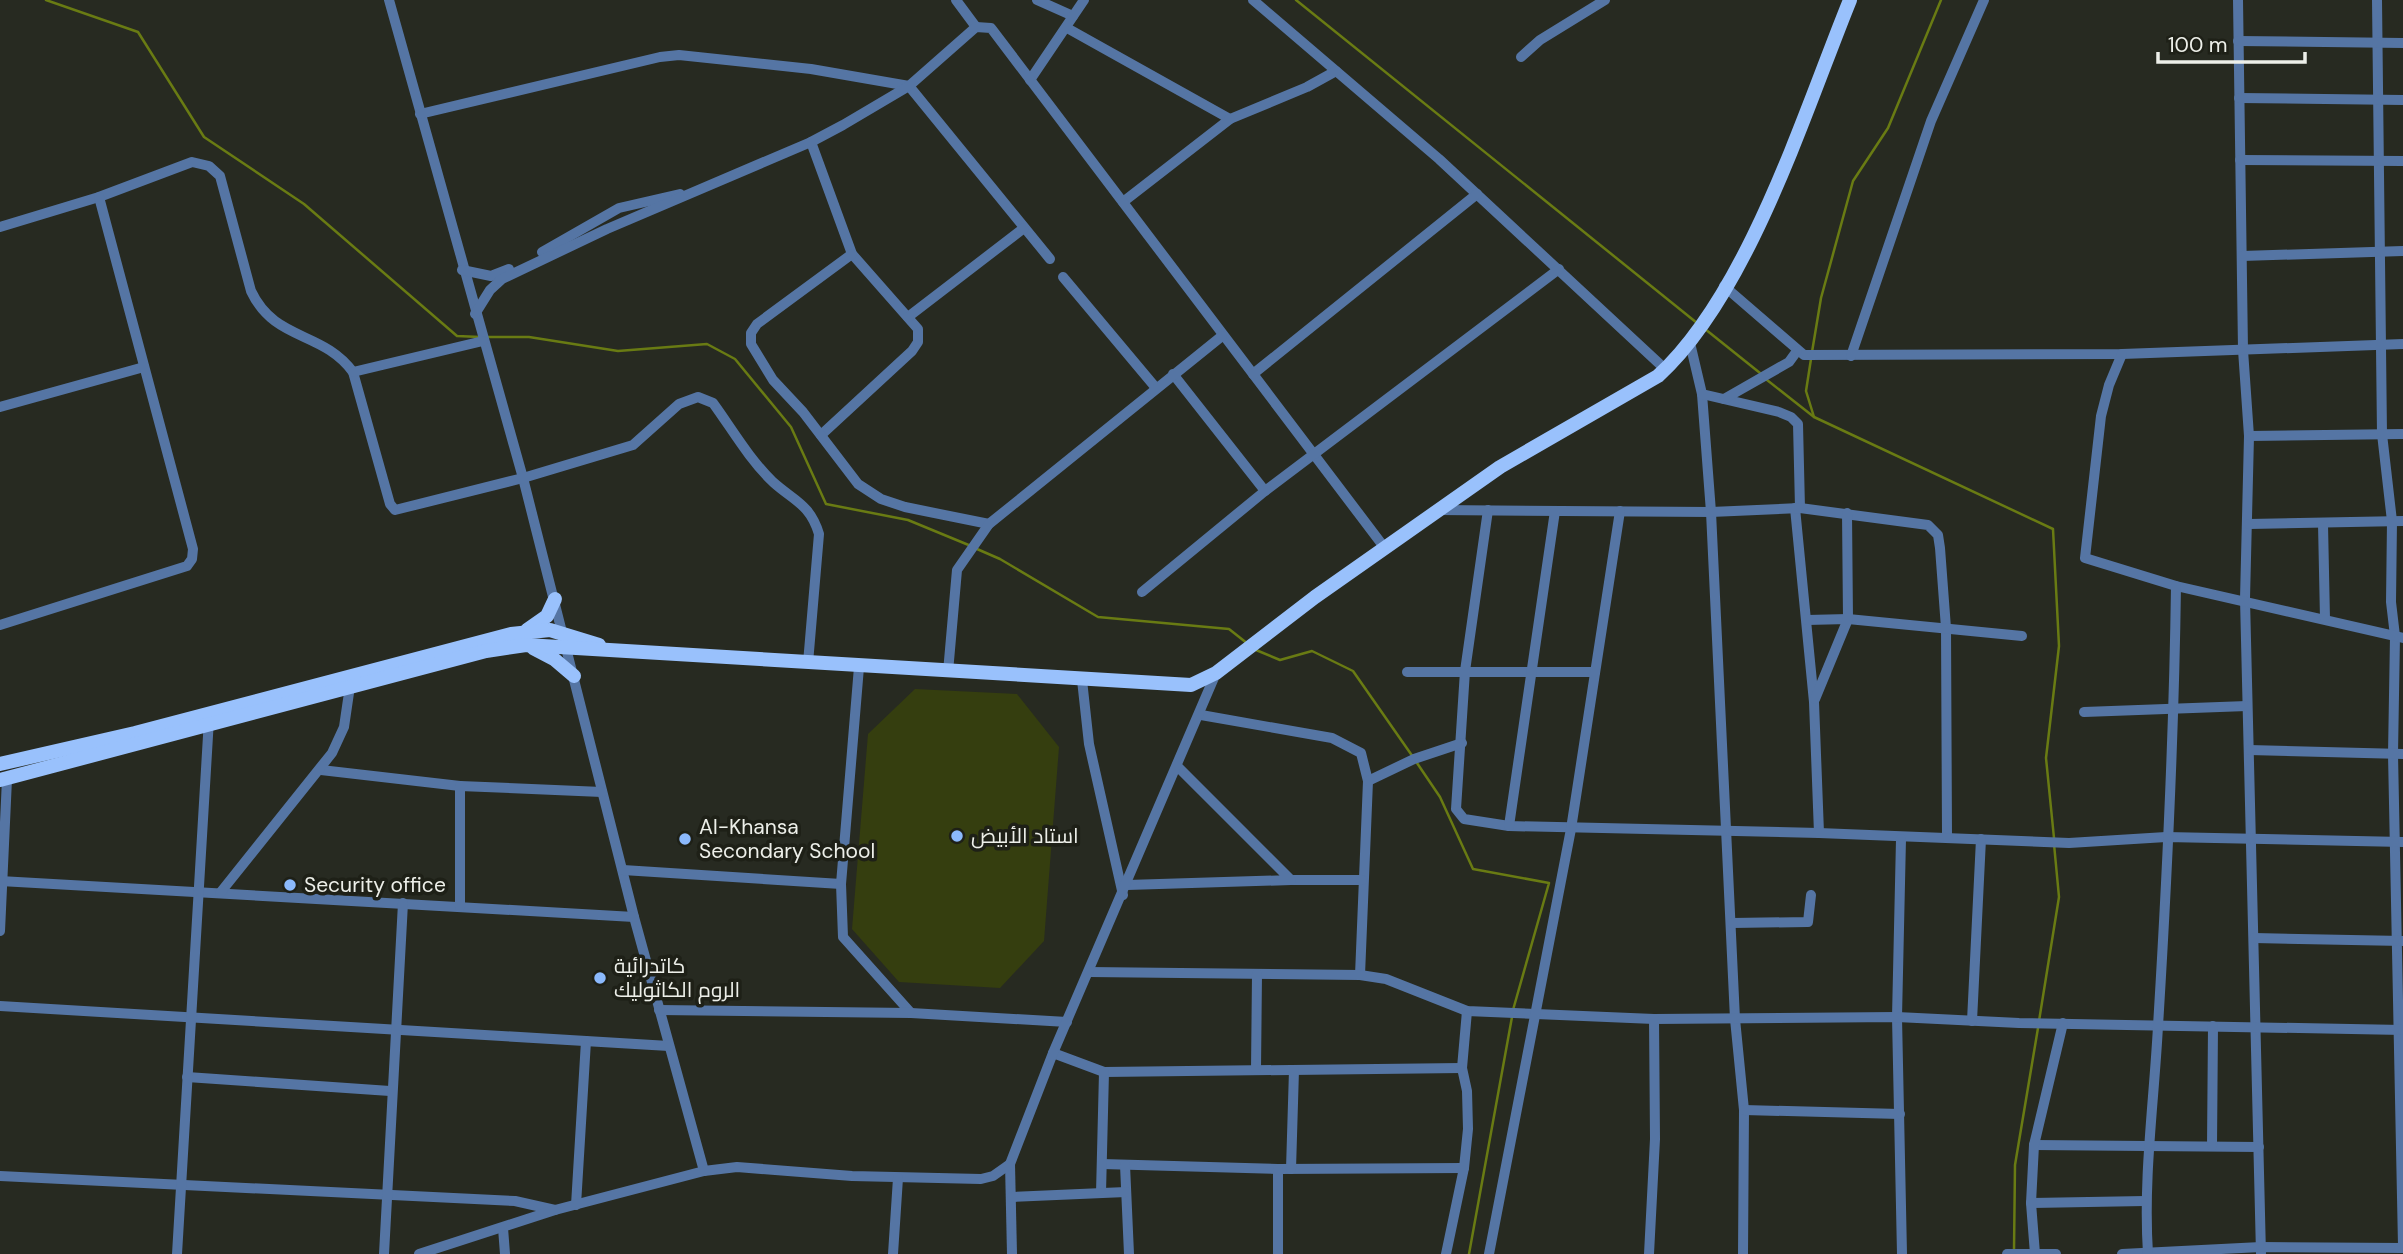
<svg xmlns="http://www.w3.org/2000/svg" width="2403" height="1254" font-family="'DM Sans',Cairo,sans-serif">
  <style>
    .green { fill: #353e0f }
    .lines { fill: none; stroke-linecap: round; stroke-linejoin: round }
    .stream { stroke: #697b13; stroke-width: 2.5 }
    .minor { stroke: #5575a4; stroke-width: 10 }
    .major { stroke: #99c1fc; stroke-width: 14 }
    .poi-dot { fill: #8bb9fc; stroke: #1e2017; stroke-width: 2.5 }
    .labels { text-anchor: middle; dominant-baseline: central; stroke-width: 7; stroke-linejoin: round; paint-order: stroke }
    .poi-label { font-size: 21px; fill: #edefe9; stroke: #1e2017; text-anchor: start }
  </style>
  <rect width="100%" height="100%" fill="#272a21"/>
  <path class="green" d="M915 689 1017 694 1059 747 1044 941 1000 988 899 982 852 929 868 734Z"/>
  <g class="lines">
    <g class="stream">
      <path d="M46 0 138 32 204 137 304 204 457 336 480 337"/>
      <path d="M1296 0 1697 323"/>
      <path d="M1705 329 1760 373"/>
      <path d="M487 337H529L618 351 707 344 735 359 791 427 826 504 908 520 971 546"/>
      <path d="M1812 352 1821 298 1853 181 1888 128 1941 0"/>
      <path d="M1811 359 1806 391 1814 417"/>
      <path d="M1767 380 1814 417 2053 529 2059 646 2046 758 2054 838"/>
      <path d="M977 549 1000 559 1098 617 1229 629 1248 644"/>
      <path d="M1256 650 1280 660 1312 651 1353 671 1413 757"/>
      <path d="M1417 763 1440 797 1473 869 1549 883 1513 1010"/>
      <path d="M2039 1021 2059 897 2054 844"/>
      <path d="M2014 1250 2015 1165 2038 1028"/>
      <path d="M1469 1254 1512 1017"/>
    </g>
    <g class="minor">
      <path d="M389 0 523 478 634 917 704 1171"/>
      <path d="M956 0 976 27"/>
      <path d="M1037 0 1073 16"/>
      <path d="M1253 0 1439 159 1665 369"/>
      <path d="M2238 0 2243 350 2249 436 2245 599 2261 1254"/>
      <path d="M2377 0 2382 434 2392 521 2391 602 2395 636 2393 754 2403 1246"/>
      <path d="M1067 28 1230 119"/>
      <path d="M2238 41 2403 43"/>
      <path d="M1521 57 1540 40 1605 0"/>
      <path d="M1030 80 1084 0"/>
      <path d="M2239 98 2403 100"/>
      <path d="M420 114 660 57 679 55 811 69 909 86 1050 259"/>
      <path d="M811 142 852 254 918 329V342L912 351 821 435"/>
      <path d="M2240 160 2403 161"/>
      <path d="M1123 202 1230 119 1307 87 1336 71"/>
      <path d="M0 227 99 197 192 162 209 166 220 176 251 291C275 342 322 330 353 372L390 504 395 510 523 478 633 445 679 404 698 397 713 403C732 429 749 459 773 482 794 501 810 504 819 534L808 663"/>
      <path d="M542 252 619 208 680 194"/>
      <path d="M852 254 757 324 751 333V344L773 380 803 412 858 484 881 499 905 507 989 524"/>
      <path d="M2242 256 2403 251"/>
      <path d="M462 270 491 276 509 269"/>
      <path d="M1063 277 1156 388"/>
      <path d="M1724 286 1804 355 2122 354 2403 344"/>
      <path d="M475 314 490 290 502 279 607 229 811 142 843 125 909 86 976 27 991 28 1384 547"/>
      <path d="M908 317 1024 228"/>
      <path d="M1690 343 1702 394 1711 512 1735 1019 1744 1110 1743 1254"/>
      <path d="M2122 354 2109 385 2101 416 2085 558 2176 586 2403 638"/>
      <path d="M1851 356 1931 121 1984 0"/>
      <path d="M353 372 483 341"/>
      <path d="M1173 374 1265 491"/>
      <path d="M1253 374 1477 194"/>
      <path d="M1702 394 1779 412 1791 417 1798 424 1800 508"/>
      <path d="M1724 399 1789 362 1797 351"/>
      <path d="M0 407 144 367"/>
      <path d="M2249 436 2403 434"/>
      <path d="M1795 508 1814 702 1819 833"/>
      <path d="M1437 510 1711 512 1800 508 1928 525 1938 535 1940 548 1946 628 1947 837"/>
      <path d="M1488 510 1465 671 1456 809 1464 819 1509 826 1819 833 2069 843 2166 837 2403 842"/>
      <path d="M2249 524 2403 521"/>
      <path d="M2323 524 2325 619"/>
      <path d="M1142 592 1265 491 1559 269"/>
      <path d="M1807 620 1848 619 2022 636"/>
      <path d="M0 625 187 566 192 559 193 549 99 197"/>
      <path d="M948 672 957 570 989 524 1222 336"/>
      <path d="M1407 672H1595"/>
      <path d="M1082 680 1089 744 1123 895"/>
      <path d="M1815 699 1848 619 1847 513"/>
      <path d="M2084 712 2247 706"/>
      <path d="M1201 715 1332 738 1361 753 1368 781 1360 975"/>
      <path d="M2249 750 2403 754"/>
      <path d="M321 770 460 786"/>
      <path d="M1368 781 1414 759 1462 743"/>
      <path d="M1509 826 1555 511"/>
      <path d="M1901 839 1897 1017 1902 1254"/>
      <path d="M623 870 841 884 859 667"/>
      <path d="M1291 880H1362"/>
      <path d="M0 881 634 917"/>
      <path d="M841 884 843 937 911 1013"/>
      <path d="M1127 885 1291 880 1178 767"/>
      <path d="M220 893 332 753 344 727 350 686"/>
      <path d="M460 907V786L602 792"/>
      <path d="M1732 923 1808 922 1811 895"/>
      <path d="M0 931 7 779"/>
      <path d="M2254 938 2403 941"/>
      <path d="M1089 972 1360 975 1386 979 1467 1011 1654 1019 1897 1017 2019 1023 2403 1030"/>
      <path d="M0 1006 669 1046"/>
      <path d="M659 1010 911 1013 1067 1022"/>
      <path d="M1972 1021 1981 839"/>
      <path d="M1053 1053 1104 1072 1462 1068"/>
      <path d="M1256 1070 1257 974"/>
      <path d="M187 1077 390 1091"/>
      <path d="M1744 1110 1900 1114"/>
      <path d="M2034 1145 2259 1147"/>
      <path d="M2212 1146 2213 1026"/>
      <path d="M1010 1164 1012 1254"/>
      <path d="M1102 1164 1278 1169 1464 1168"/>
      <path d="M1125 1165 1129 1254"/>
      <path d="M1291 1169 1294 1070"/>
      <path d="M0 1176 515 1201 555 1210"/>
      <path d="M1101 1193 1104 1072"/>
      <path d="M1012 1197 1126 1192"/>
      <path d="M2031 1203 2145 1201"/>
      <path d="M576 1205 586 1041"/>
      <path d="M503 1228 505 1254"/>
      <path d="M177 1254 209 719"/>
      <path d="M384 1254 403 903"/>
      <path d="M419 1254 555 1210 704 1171 737 1167 852 1176 981 1179 993 1176 1010 1164 1053 1053 1216 673"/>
      <path d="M893 1254 898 1178"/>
      <path d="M1278 1254V1169"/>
      <path d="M1446 1254 1464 1168 1468 1129 1467 1091 1462 1068 1467 1011"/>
      <path d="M1489 1254 1571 829 1620 511"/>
      <path d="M1649 1254 1655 1139 1654 1019"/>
      <path d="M2007 1254H2056"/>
      <path d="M2035 1254 2031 1203 2034 1145 2063 1023"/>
      <path d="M2122 1254 2261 1247 2403 1248"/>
      <path d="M2148 1254C2143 1178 2154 1102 2158 1026 2167 880 2174 732 2176 586"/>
    </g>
    <g class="major">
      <path d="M527 630 547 616 555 599"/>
      <path d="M533 648 554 659 574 676"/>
      <path d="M0 764 135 733 511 634 550 630 599 645"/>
      <path d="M0 780 486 651 526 645 1191 685 1216 673 1315 597 1500 467 1658 376C1748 294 1804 113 1850 0"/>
    </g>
  </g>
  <g class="poi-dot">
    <circle cx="957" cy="836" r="7"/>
    <circle cx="685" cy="839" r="7"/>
    <circle cx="290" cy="885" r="7"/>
    <circle cx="600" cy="978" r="7"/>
  </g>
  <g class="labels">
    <g class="poi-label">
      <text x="699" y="827">Al-Khansa<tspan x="699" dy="24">Secondary School</tspan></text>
      <text x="971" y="836">استاد الأبيض</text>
      <text x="304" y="885">Security office</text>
      <text x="614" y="966">كاتدرائية<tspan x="614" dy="24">الروم الكاثوليك</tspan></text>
    </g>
  </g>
  <path d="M2158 52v10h147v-10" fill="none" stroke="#edefe9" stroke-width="3.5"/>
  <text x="2168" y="52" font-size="21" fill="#edefe9" stroke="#1e2017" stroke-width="5" paint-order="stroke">100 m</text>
</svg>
